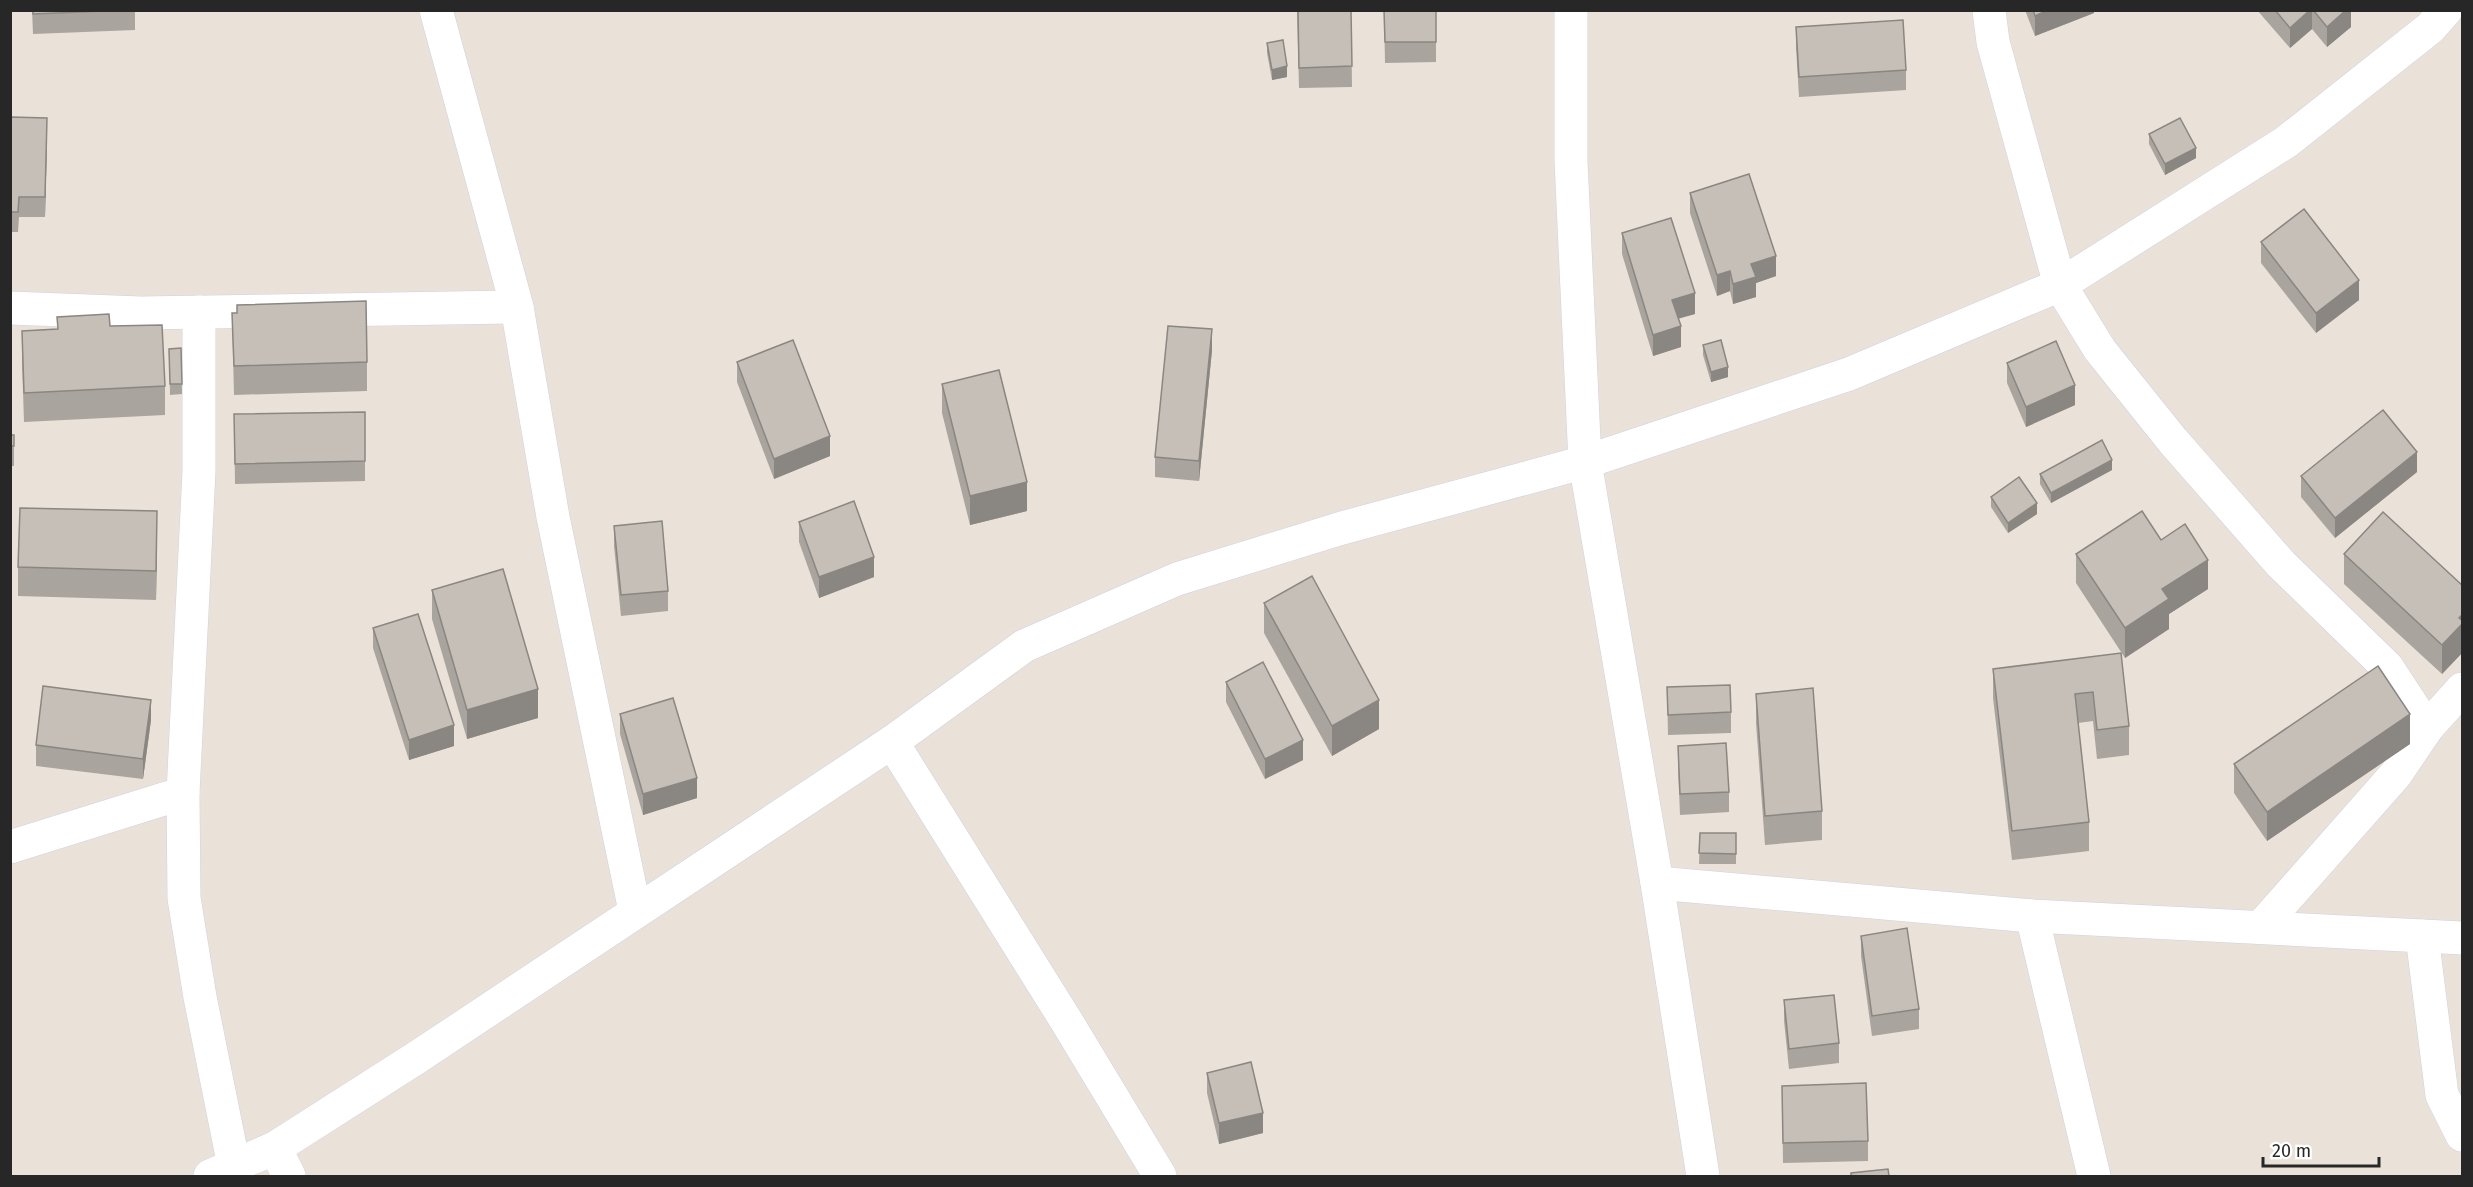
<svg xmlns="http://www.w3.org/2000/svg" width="2473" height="1187" font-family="'Fira Sans',sans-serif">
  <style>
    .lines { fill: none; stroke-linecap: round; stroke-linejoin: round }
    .minor-casing { stroke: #ced2e1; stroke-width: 34 }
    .minor { stroke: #fff; stroke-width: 33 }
    .wall { fill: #a9a49e }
    .shaded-wall { fill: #8a8681 }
    .building { fill: #c5bfb8; stroke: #8a8681; stroke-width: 1.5 }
  </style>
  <rect width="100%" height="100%" fill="#eae2d8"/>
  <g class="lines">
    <defs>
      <g id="minor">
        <path d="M436 10 517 307 553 517 635 911"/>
        <path d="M1571 10V161L1585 462 1657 883 1703 1176"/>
        <path d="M1989 10 1993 42 2060 285 2100 350 2173 441 2281 564 2387 667 2427 728"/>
        <path d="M10 308 141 313 517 307"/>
        <path d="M199 312V471L183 793 184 898 200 997 234 1166"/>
        <path d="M892 742 1067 1022 1160 1176"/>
        <path d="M10 847 183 793"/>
        <path d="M1657 883 2032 916 2462 938"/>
        <path d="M2032 916 2094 1176"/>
        <path d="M2261 927 2396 774 2427 728 2462 689"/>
        <path d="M2422 936 2442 1095 2462 1135"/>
        <path d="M275 1148 289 1176"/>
        <path d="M210 1176 275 1148 416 1058 892 742 1024 646 1177 579 1342 528 1585 462 1849 374 2060 285 2286 142 2430 28 2446 10"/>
      </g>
    </defs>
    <use href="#minor" class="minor-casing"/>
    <use href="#minor" class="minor"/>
  </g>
  <g class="wall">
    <path d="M32 10H135V30L33 34Z"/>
    <path d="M1297 10H1351L1352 87 1299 88Z"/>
    <path d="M1384 10H1436V62L1385 63Z"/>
    <path d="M2025 10H2094V13L2035 36Z"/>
    <path d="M2257 10H2351V27L2327 47 2312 29 2290 48Z"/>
    <path d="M1796 27 1906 70V90L1799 97 1796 47Z"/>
    <path d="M1267 43 1287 77 1272 80 1267 53Z"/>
    <path d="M10 117 47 138 45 217H19L18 232H10Z"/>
    <path d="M2149 134 2196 158 2165 175 2149 144Z"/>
    <path d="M1690 193 1776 276 1756 283V297L1733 304 1730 291 1717 296 1690 213Z"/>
    <path d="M1622 233 1695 314 1678 319 1681 347 1653 356 1622 254Z"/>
    <path d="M2261 242 2359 300 2316 333 2261 263Z"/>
    <path d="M232 313 367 362V391L234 395Z"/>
    <path d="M110 326 165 386V415L24 422 22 360V331Z"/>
    <path d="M1703 345 1728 377 1711 382 1703 355Z"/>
    <path d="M181 348 182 394 170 395 169 349Z"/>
    <path d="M1212 350 1199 481 1155 477V457Z"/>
    <path d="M737 362 830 456 774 479 737 382Z"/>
    <path d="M2007 363 2075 405 2026 427 2007 383Z"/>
    <path d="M942 384 1027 511 970 525 942 413Z"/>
    <path d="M365 412V481L235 484 234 414Z"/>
    <rect x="10" y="435" width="4" height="31"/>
    <path d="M2112 470 2051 503 2040 484V474Z"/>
    <path d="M2417 472 2335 538 2301 497V476Z"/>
    <path d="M1991 497 2037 514 2008 533 1991 507Z"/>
    <path d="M799 522 874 577 819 598 799 542Z"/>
    <path d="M614 526 668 591V611L621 616 614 546Z"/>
    <path d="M2161 540 2208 589 2169 614V629L2125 658 2076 583V554Z"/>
    <path d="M157 541 156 600 18 596V567Z"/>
    <path d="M2344 554 2463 586V652L2442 674 2344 584Z"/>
    <path d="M432 590 538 718 467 739 432 619Z"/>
    <path d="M1264 603 1379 729 1332 756 1264 633Z"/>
    <path d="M373 628 454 746 409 760 373 648Z"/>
    <path d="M2121 653 2129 726V755L2097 759 2093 721 2078 723 2089 822V851L2012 860 1993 698V669Z"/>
    <path d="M1226 682 1303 760 1265 779 1226 702Z"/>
    <path d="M1667 687 1731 712V733L1668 735Z"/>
    <path d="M1756 694 1822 811V840L1765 845 1756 723Z"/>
    <path d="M620 714 697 798 643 815 620 734Z"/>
    <path d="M151 720 143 779 36 766V745Z"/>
    <path d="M2410 744 2267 841 2234 793V764Z"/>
    <path d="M1678 746 1729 792V812L1680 815 1678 766Z"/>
    <path d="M1700 833H1736V864H1699Z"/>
    <path d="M1861 936 1919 1009V1029L1872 1036 1861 956Z"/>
    <path d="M1784 1000 1839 1043V1063L1789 1069 1784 1021Z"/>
    <path d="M1207 1073 1263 1133 1219 1144 1207 1093Z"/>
    <path d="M1782 1086 1868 1141V1161L1783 1163Z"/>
  </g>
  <g class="shaded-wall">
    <path d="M2048 10H2094V13L2035 36V16Z"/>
    <path d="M2310 10H2312V29L2290 48V28Z"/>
    <path d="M2346 10H2351V27L2327 47V27Z"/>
    <path d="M1287 66V77L1272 80V70Z"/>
    <path d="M47 118V138L45 217V197Z"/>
    <path d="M2196 148V158L2165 175V164Z"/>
    <path d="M1776 256V276L1756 283V297L1733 304V284L1751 264Z"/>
    <path d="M1730 271V291L1717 296V275Z"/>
    <path d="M2359 280V300L2316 333V313Z"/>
    <path d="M1695 293V314L1672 320V300Z"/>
    <path d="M1681 326V347L1653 356V335Z"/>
    <path d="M1212 329V350L1199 481V461Z"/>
    <path d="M1728 367V377L1711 382V372Z"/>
    <path d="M2075 385V405L2026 427V407Z"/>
    <path d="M830 436V456L774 479V459Z"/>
    <path d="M2417 452V472L2335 538V518Z"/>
    <path d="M2112 460V470L2051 503V493Z"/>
    <path d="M1027 482V511L970 525V496Z"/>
    <path d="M2037 503V514L2008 533V523Z"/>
    <path d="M157 511V541L156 600V571Z"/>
    <path d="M874 557V577L819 598V577Z"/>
    <path d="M2208 560V589L2169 614V629L2125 658V628L2162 589Z"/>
    <path d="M2463 614V652L2442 674V645L2459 618Z"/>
    <path d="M538 689V718L467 739V710Z"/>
    <path d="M151 700V720L143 779V759Z"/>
    <path d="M1379 700V729L1332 756V726Z"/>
    <path d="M2410 714V744L2267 841V812Z"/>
    <path d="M454 725V746L409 760V740Z"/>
    <path d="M1303 740V760L1265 779V759Z"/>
    <path d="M697 778V798L643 815V794Z"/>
    <path d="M1263 1113V1133L1219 1144V1123Z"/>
  </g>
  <g class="building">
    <path d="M33 10H127L33 14Z"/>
    <path d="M1298 10H1351L1352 66 1299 68Z"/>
    <path d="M1384 10H1436V42H1385Z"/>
    <path d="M2033 10H2048L2035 16Z"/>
    <path d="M2275 10H2310L2290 28Z"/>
    <path d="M2313 10H2346L2327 27Z"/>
    <path d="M1903 20 1906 70 1799 77 1796 27Z"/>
    <path d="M1283 40 1287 66 1272 70 1267 43Z"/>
    <path d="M10 117 47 118 45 197H19L18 212H10Z"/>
    <path d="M2180 118 2196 148 2165 164 2149 134Z"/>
    <path d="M1749 174 1776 256 1751 264 1756 277 1733 284 1730 271 1717 275 1690 193Z"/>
    <path d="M2304 209 2359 280 2316 313 2261 242Z"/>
    <path d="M1671 218 1695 293 1672 300 1681 326 1653 335 1622 233Z"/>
    <path d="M366 301 367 362 234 366 232 313H237V305Z"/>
    <path d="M109 314 110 326 162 325 165 386 24 393 22 331 58 329 57 317Z"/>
    <path d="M1168 326 1212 329 1199 461 1155 457Z"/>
    <path d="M793 340 830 436 774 459 737 362Z"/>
    <path d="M1721 340 1728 367 1711 372 1703 345Z"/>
    <path d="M2056 341 2075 385 2026 407 2007 363Z"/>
    <path d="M181 348 182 384H170L169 349Z"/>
    <path d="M999 370 1027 482 970 496 942 384Z"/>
    <path d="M2383 410 2417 452 2335 518 2301 476Z"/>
    <path d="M365 412V461L235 464 234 414Z"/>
    <rect x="10" y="435" width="4" height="11"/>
    <path d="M2102 440 2112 460 2051 493 2040 474Z"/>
    <path d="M2019 477 2037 503 2008 523 1991 497Z"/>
    <path d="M854 501 874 557 819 577 799 522Z"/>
    <path d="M20 508 157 511 156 571 18 567Z"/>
    <path d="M2142 511 2161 540 2185 524 2208 560 2162 589 2169 599 2125 628 2076 554Z"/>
    <path d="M2383 512 2463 586V614L2459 618 2463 621V623L2442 645 2344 554Z"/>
    <path d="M662 521 668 591 621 595 614 526Z"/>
    <path d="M503 569 538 689 467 710 432 590Z"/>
    <path d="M1312 576 1379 700 1332 726 1264 603Z"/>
    <path d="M418 614 454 725 409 740 373 628Z"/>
    <path d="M2121 653 2129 726 2097 730 2093 692 2075 694 2089 822 2012 831 1993 669Z"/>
    <path d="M1263 662 1303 740 1265 759 1226 682Z"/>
    <path d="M2378 666 2410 714 2267 812 2234 764Z"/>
    <path d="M1730 685 1731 712 1668 715 1667 687Z"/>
    <path d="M43 686 151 700 143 759 36 745Z"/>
    <path d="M1813 688 1822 811 1765 816 1756 694Z"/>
    <path d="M673 698 697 778 643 794 620 714Z"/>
    <path d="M1726 743 1729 792 1680 794 1678 746Z"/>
    <path d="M1700 833H1736V854L1699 853Z"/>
    <path d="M1907 928 1919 1009 1872 1016 1861 936Z"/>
    <path d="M1834 995 1839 1043 1789 1049 1784 1000Z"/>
    <path d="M1251 1062 1263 1113 1219 1123 1207 1073Z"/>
    <path d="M1866 1083 1868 1141 1783 1143 1782 1086Z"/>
    <path d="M1888 1169 1889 1176H1851V1173Z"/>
  </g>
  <rect width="2473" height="1187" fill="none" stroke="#272727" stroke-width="24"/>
  <path d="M2263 1157v9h116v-9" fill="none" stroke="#272727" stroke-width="3"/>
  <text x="2272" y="1157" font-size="18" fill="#272727" stroke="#ffffff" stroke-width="4.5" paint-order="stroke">20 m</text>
</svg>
